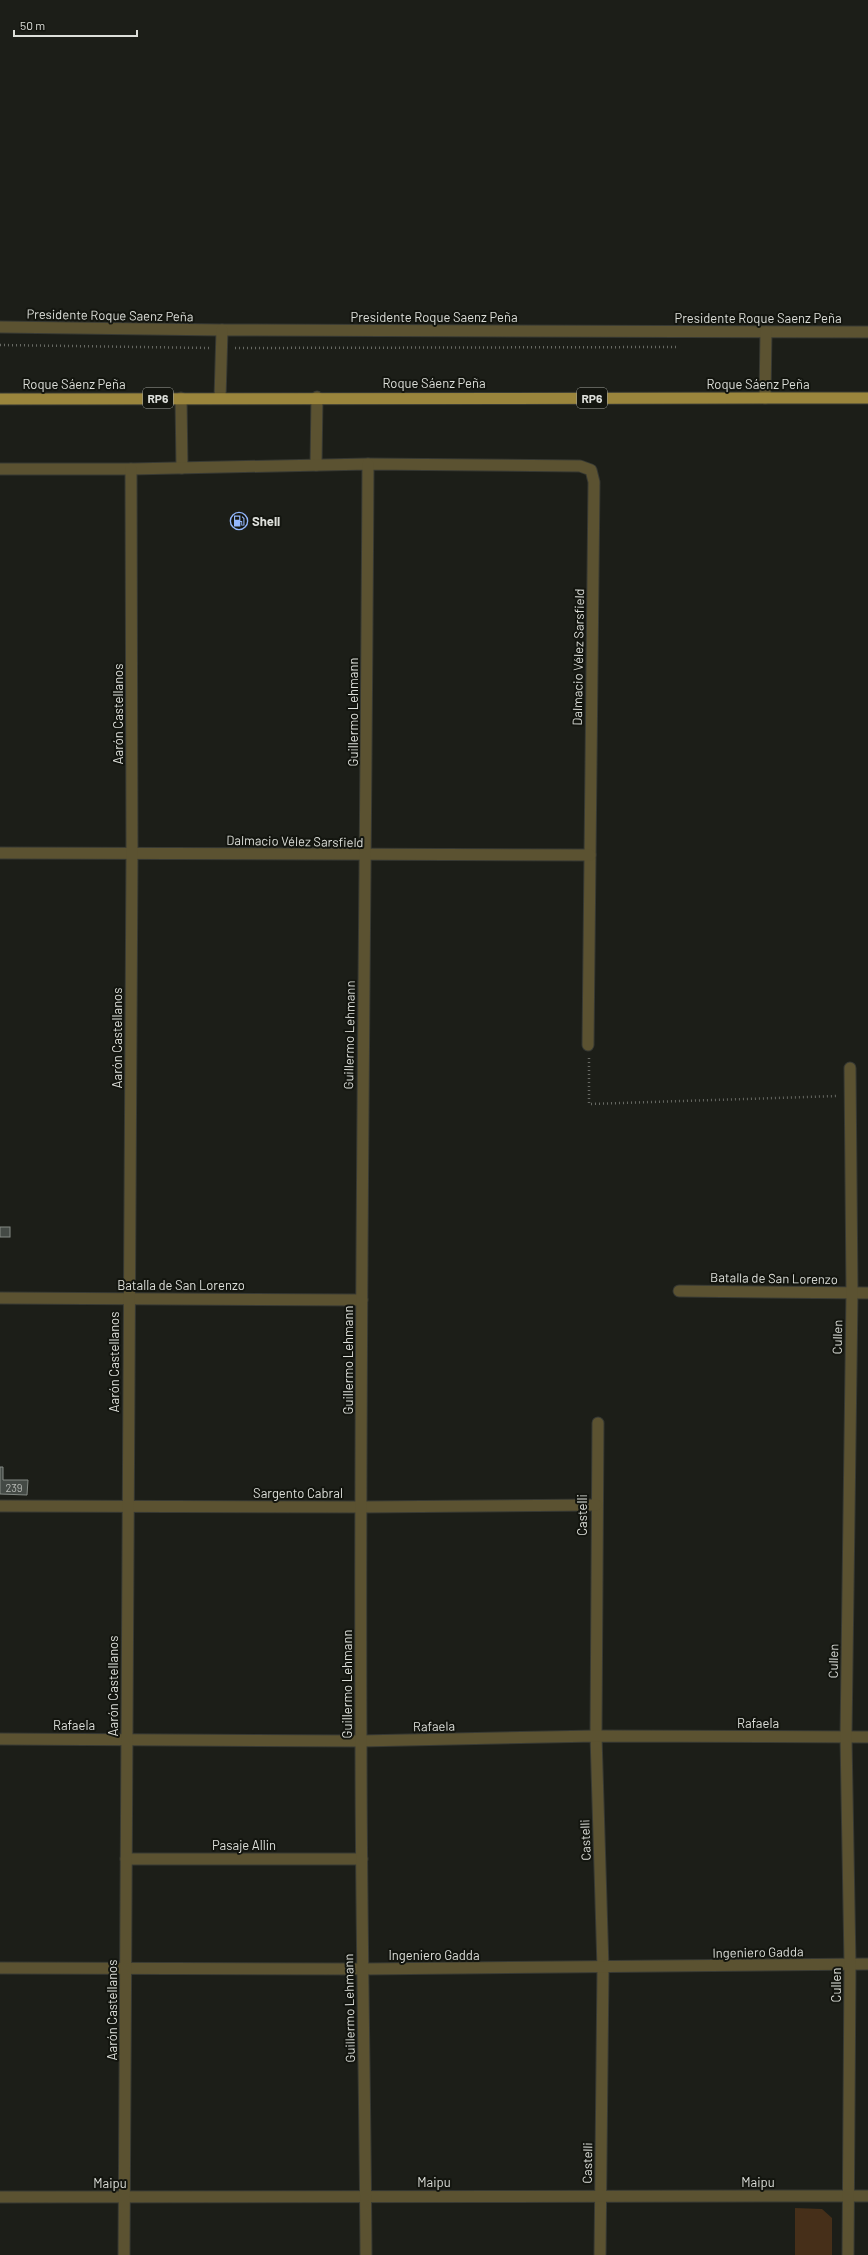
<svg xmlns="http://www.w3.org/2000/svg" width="868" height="2255" font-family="Barlow,sans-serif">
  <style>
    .green { fill: #462f19 }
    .building { fill: #444a45; stroke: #838984 }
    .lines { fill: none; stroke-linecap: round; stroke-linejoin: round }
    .minor-casing { stroke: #373933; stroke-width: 13 }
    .primary-casing { stroke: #373933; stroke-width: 13 }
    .path { stroke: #676963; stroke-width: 2.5; stroke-dasharray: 1 3; stroke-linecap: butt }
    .minor { stroke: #5b5231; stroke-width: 11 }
    .primary { stroke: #9a853c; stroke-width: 11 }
    .labels { text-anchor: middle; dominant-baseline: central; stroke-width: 4; stroke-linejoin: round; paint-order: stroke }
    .number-label { font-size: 11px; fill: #b7bab5 }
    .shield { fill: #13150f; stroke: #a0a29d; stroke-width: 1 }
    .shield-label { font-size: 12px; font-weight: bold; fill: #dddfda }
    .street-label { font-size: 13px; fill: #dddfda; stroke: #13150f }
    .poi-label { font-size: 13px; font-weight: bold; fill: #dddfda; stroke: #13150f; text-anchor: start }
  </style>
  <rect width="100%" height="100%" fill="#1c1e18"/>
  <path class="green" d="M795 2208 822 2209 832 2218V2255H795Z"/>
  <g class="building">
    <rect x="0" y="1227" width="10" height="10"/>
    <path d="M0 1467H3V1480H28L27 1495 0 1494Z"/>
  </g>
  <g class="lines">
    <defs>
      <g id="minor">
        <path d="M0 327 222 330 868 332"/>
        <path d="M181 398 182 468"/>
        <path d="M220 398 222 330"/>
        <path d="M765 398 766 332"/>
        <path d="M316 465 317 397"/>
        <path d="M0 469H131L368 464 580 466 591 470 594 482 588 1045"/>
        <path d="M0 853 590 855"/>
        <path d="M679 1291 868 1293"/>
        <path d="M0 1298 362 1300"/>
        <path d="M598 1423 596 1736 603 1968 600 2255"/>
        <path d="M0 1506 362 1507 596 1505"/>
        <path d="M0 1739 361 1741 596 1736 868 1737"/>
        <path d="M126 1859H362"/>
        <path d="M0 1968 363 1969 868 1964"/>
        <path d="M0 2197 868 2196"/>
        <path d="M124 2255 132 853 131 469"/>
        <path d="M366 2255C365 2084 361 1913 361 1742 359 1316 366 890 368 464"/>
        <path d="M848 2255 850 1964 846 1737 852 1293 850 1068"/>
      </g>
      <path id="primary" d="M0 399 868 398"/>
    </defs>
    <use href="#minor" class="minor-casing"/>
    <use href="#primary" class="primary-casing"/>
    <g class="path">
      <path d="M0 345 210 348"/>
      <path d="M235 348 676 347"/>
      <path d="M589 1058V1104L838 1096"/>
    </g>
    <use href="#minor" class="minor"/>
    <use href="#primary" class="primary"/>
  </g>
  <defs>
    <symbol id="fuel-ring" viewBox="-11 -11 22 22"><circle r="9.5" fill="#13150f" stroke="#93b7fd" stroke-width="1.5"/><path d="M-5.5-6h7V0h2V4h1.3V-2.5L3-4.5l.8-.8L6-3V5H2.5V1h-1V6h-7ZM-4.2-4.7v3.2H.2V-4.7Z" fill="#93b7fd"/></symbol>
  </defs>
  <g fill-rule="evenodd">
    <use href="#fuel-ring" x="229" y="511" width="20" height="20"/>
  </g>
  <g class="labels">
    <g class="number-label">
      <text x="14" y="1487">239</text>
    </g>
    <g class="shield">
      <rect x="143" y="388" width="30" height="20" rx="3"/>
      <rect x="577" y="388" width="30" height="20" rx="3"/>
    </g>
    <g class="shield-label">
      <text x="158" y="398">RP6</text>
      <text x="592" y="398">RP6</text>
    </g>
    <g class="street-label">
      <text transform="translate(110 315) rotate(1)">Presidente Roque Saenz Peña</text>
      <text x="434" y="317">Presidente Roque Saenz Peña</text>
      <text x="758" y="318">Presidente Roque Saenz Peña</text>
      <text x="434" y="383">Roque Sáenz Peña</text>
      <text x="74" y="384">Roque Sáenz Peña</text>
      <text x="758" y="384">Roque Sáenz Peña</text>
      <text transform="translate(578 657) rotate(-89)">Dalmacio Vélez Sarsfield</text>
      <text transform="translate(353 712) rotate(-90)">Guillermo Lehmann</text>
      <text transform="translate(118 714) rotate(-90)">Aarón Castellanos</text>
      <text transform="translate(295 841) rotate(1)">Dalmacio Vélez Sarsfield</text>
      <text transform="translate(349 1035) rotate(-89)">Guillermo Lehmann</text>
      <text transform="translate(117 1038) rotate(-90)">Aarón Castellanos</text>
      <text transform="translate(774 1278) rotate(1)">Batalla de San Lorenzo</text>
      <text x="181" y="1285">Batalla de San Lorenzo</text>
      <text transform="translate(837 1337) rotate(-89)">Cullen</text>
      <text transform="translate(348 1360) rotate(-90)">Guillermo Lehmann</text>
      <text transform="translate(114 1362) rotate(-90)">Aarón Castellanos</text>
      <text x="298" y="1493">Sargento Cabral</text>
      <text transform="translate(582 1515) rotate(-90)">Castelli</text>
      <text transform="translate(833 1661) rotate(-89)">Cullen</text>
      <text transform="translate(347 1684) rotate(-90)">Guillermo Lehmann</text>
      <text transform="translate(113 1686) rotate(-90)">Aarón Castellanos</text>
      <text x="758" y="1723">Rafaela</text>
      <text x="74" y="1725">Rafaela</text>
      <text transform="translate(434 1726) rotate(-1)">Rafaela</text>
      <text transform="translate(585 1840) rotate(-92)">Castelli</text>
      <text x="244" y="1845">Pasaje Allin</text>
      <text transform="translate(758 1952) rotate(-1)">Ingeniero Gadda</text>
      <text x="434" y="1955">Ingeniero Gadda</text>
      <text transform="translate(836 1985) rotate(-90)">Cullen</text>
      <text transform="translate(349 2008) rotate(-91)">Guillermo Lehmann</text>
      <text transform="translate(112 2010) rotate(-90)">Aarón Castellanos</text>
      <text transform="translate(587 2163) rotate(-89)">Castelli</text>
      <text x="434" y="2182">Maipu</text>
      <text x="758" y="2182">Maipu</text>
      <text x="110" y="2183">Maipu</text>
    </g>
    <g class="poi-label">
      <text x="252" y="521">Shell</text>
    </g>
  </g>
  <path d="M14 30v6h123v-6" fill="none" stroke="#dddfda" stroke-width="2"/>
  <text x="20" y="30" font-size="12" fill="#dddfda" stroke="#13150f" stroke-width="3" paint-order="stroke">50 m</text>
</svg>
